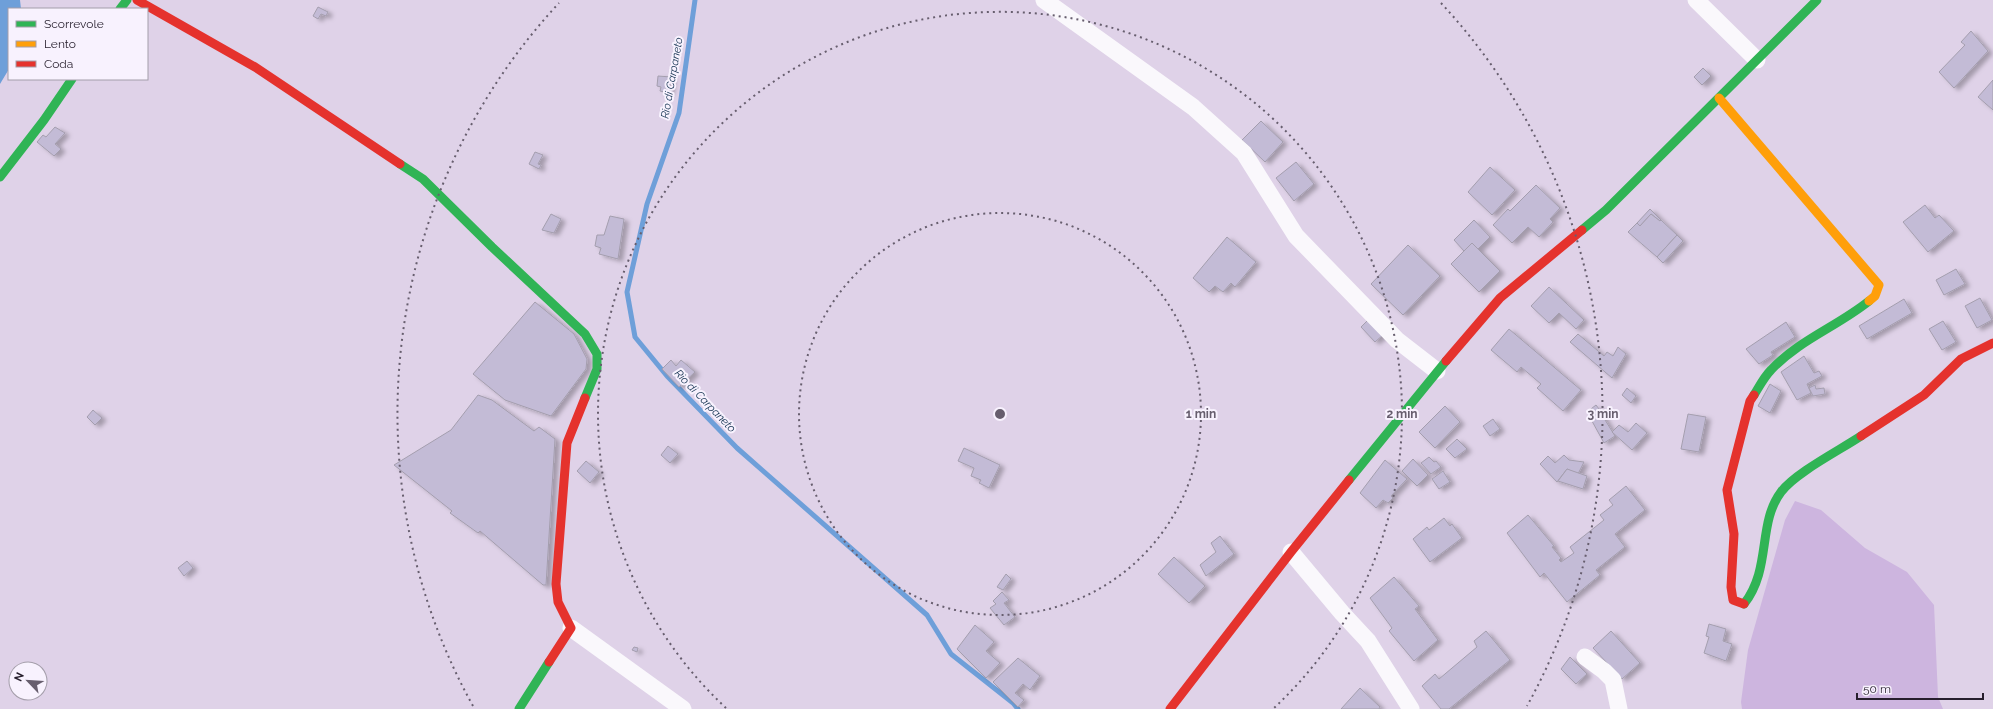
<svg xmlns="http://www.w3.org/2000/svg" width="1993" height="709" font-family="Raleway,sans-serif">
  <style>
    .green { fill: #cdb5df }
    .water { fill: #6e9fd9 }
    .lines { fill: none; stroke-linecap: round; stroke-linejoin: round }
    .stream { stroke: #6e9fd9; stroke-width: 5 }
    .building { fill: #c3bbd6; stroke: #a49eae; filter: url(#shadow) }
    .street { stroke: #faf8fc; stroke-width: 17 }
    .fast { stroke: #30b455; stroke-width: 9 }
    .slow { stroke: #ff9f0a; stroke-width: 9 }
    .jam { stroke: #e5322d; stroke-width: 9 }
    .ring { fill: none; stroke: #675e6e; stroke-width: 2; stroke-dasharray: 2 4 }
    .labels { text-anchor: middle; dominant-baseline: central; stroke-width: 4; stroke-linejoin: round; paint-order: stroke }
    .water-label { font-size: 11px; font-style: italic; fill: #12314f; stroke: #f8f2fe }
    .centre { fill: #675e6e; stroke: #f8f2fe; stroke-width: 2 }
    .ring-label { font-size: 12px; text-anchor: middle; font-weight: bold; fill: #675e6e; stroke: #f8f2fe; stroke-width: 4; stroke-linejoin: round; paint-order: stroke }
  </style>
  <defs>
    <filter id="shadow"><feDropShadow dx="4.5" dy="2.5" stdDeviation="2" flood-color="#0004"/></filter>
  </defs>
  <rect width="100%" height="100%" fill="#dfd2e8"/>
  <path class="green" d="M1795 501 1821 510 1865 548 1907 572 1934 605 1938 697 1943 709H1742L1741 702 1748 650 1785 520Z"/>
  <path class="water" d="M0 0H20L21 9H9V69L0 84Z"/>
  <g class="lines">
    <path class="stream" d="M695 0 679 113 647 204 627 292 635 337 667 376 737 448 927 615 951 654 1013 703 1018 709"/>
  </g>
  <g class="building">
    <path d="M318 7 328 12 326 16 321 14 318 19 313 16Z"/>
    <path d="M1971 31 1988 51 1954 88 1939 72 1965 45 1961 42Z"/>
    <path d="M1703 68 1711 76 1702 85 1694 77Z"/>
    <path d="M658 76 671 77 669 93 660 91 661 87 657 86Z"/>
    <path d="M1993 80V110L1978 97Z"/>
    <path d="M1261 121 1283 142 1265 162 1242 140Z"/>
    <path d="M55 127 65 133 55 144 61 149 54 156 37 142 43 135 46 137Z"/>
    <path d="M535 152 543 155 538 164 541 165 539 169 529 164Z"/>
    <path d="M1296 162 1314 184 1294 201 1276 178Z"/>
    <path d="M1490 167 1515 190 1492 215 1468 192Z"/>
    <path d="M1536 185 1560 208 1550 219 1553 222 1539 237 1528 227 1512 243 1493 225 1508 209 1510 211Z"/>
    <path d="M1925 205 1935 218 1939 215 1954 231 1928 252 1903 222Z"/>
    <path d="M1650 209 1661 220 1660 221 1651 214 1640 226 1637 223Z"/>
    <path d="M551 214 561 219 554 233 542 230Z"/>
    <path d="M1651 214 1660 221 1661 220 1677 235 1657 257 1628 232 1637 223 1640 226Z"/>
    <path d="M610 216 624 219 618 259 599 254 601 248 595 246 597 235H604Z"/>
    <path d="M1474 220 1490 237 1478 249 1472 243 1464 251 1454 240Z"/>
    <path d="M1677 235 1683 241 1663 263 1657 257Z"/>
    <path d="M1227 237 1256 262 1235 287 1231 283 1223 292 1215 286 1209 292 1193 278Z"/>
    <path d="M1472 243 1500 271 1479 292 1451 264Z"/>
    <path d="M1408 245 1440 276 1403 315 1371 284Z"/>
    <path d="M1956 269 1965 284 1944 295 1936 280Z"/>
    <path d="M1549 287 1584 320 1576 329 1559 313 1549 323 1531 306Z"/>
    <path d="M1980 298 1992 320 1977 328 1965 306Z"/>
    <path d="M1904 299 1912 313 1867 339 1859 326Z"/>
    <path d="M535 302 574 334 587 359 586 369 551 416 505 400 473 374Z"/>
    <path d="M1369 319 1384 334 1375 342 1361 327Z"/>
    <path d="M1943 321 1956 342 1942 350 1929 329Z"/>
    <path d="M1786 322 1795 337 1771 352 1773 355 1759 364 1746 349Z"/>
    <path d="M1509 329 1581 390 1563 411 1537 388 1541 384 1521 367 1517 372 1491 350Z"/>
    <path d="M1578 334 1604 356 1607 352 1613 356 1618 347 1626 354 1612 378 1570 342Z"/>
    <path d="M1804 356 1814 373 1819 371 1822 376 1807 384 1811 393 1797 400 1781 372Z"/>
    <path d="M671 360 676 366 681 360 695 372 679 387 662 369Z"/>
    <path d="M1770 384 1781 391 1770 413 1758 406Z"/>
    <path d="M1815 385 1816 389 1824 388 1825 394 1813 396 1809 388Z"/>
    <path d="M1627 388 1636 396 1631 403 1622 395Z"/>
    <path d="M478 395 492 400 534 431 539 427 555 439 546 585H543L480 531 478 533 450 513 452 511 394 465 451 430Z"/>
    <path d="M1596 405 1603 414 1602 415 1615 436 1604 443 1587 412Z"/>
    <path d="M1445 406 1460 422 1435 448 1419 432Z"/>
    <path d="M93 410 102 418 95 425 87 417Z"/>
    <path d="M1688 414 1706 417 1699 452 1681 449Z"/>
    <path d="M1493 419 1500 429 1490 436 1483 426Z"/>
    <path d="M1636 423 1647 433 1632 450 1612 432 1619 425 1628 432Z"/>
    <path d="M1457 439 1467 449 1455 458 1446 449Z"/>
    <path d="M668 446 678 454 670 463 661 455Z"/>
    <path d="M964 448 1000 465 989 488 979 483 981 480 971 476 974 468 958 461Z"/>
    <path d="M1564 455 1569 460 1584 462 1578 474 1567 469 1557 482 1540 464 1548 456 1555 463Z"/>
    <path d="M1429 457 1434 462 1436 461 1441 467 1431 474 1421 463Z"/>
    <path d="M1413 459 1428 475 1417 486 1402 471Z"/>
    <path d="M1385 460 1407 479 1391 496 1393 498 1388 503 1383 500 1376 508 1360 493Z"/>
    <path d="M586 461 599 472 590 483 577 471Z"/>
    <path d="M1567 469 1587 476 1583 489 1558 481Z"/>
    <path d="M1443 471 1450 482 1439 489 1432 479Z"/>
    <path d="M1626 486 1645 510 1615 534 1625 547 1596 570 1600 575 1567 602 1544 573 1540 577 1507 533 1528 515 1554 546 1552 547 1561 558 1559 560 1561 562 1574 553 1570 547 1604 520 1600 515 1613 505 1609 500Z"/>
    <path d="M1444 518 1450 526 1452 524 1462 538 1430 562 1413 539 1427 527 1429 530Z"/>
    <path d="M1220 536 1234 554 1206 576 1200 565 1216 552 1211 543Z"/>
    <path d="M1174 557 1205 586 1189 603 1158 574Z"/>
    <path d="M187 561 193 568 184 576 178 568Z"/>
    <path d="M1006 574 1011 579 1003 590 997 587Z"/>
    <path d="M1394 577 1419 606 1415 609 1438 640 1414 661 1389 631 1392 628 1370 598Z"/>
    <path d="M1002 592 1009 600 1004 603 1015 617 1004 625 990 608 996 604 993 601Z"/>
    <path d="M1709 624 1726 629 1723 641 1732 644 1726 661 1704 653 1709 637 1706 636Z"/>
    <path d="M975 625 994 642 986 651 1000 663 986 678 957 649Z"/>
    <path d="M1486 631 1510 660 1449 709H1441L1422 686 1435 674 1439 679 1477 647 1474 641Z"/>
    <path d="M1611 631 1640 663 1622 679 1593 648Z"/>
    <path d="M634 647 638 648 637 652 632 650Z"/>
    <path d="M1570 657 1587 674 1576 684 1561 669Z"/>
    <path d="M1018 658 1040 676 1030 690 1023 684 1015 693 1024 700 1018 707 993 682Z"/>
    <path d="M1360 688 1380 707 1379 709H1341Z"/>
  </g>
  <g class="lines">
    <g class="street">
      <path d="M1044 0 1193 107 1244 153 1296 236 1397 340 1437 371"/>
      <path d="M1696 0 1757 60"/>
      <path d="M1291 552 1342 613 1368 641 1411 709"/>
      <path d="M571 628 683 709"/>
      <path d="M1585 657 1604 671 1613 680 1619 709"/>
    </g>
    <g class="fast">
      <path d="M120 9 127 0"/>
      <path d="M400 164 423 179 492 247 585 334 597 354V369L585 398"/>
      <path d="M0 177 44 120 72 79"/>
      <path d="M1582 230 1606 210 1817 0"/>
      <path d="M1754 395C1759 387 1764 377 1771 370 1799 340 1838 326 1869 301"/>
      <path d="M1349 480 1446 361"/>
      <path d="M1744 604C1772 568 1757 524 1781 492 1795 473 1840 450 1861 436"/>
      <path d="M519 709 549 662"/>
    </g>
    <path class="slow" d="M1719 98 1879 285 1875 296 1869 301"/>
    <g class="jam">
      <path d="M137 0 255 67 400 164"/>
      <path d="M1446 361 1500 298 1582 230"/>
      <path d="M1861 436 1924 395 1961 359 1993 343"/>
      <path d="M1744 604 1733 600 1731 587 1734 534 1727 490 1750 401 1754 395"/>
      <path d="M549 662 571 628 558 602 556 584 567 443 585 398"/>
      <path d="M1170 709 1291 552 1349 480"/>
    </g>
  </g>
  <g class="ring">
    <circle cx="1000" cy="414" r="201"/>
    <path d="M726 708A402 402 0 1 1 1274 708"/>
    <path d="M473 706A603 603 0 0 1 559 3M1441 3A603 603 0 0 1 1527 706"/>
  </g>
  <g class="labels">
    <g class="water-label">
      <text transform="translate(672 78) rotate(-80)">Rio di Carpaneto</text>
      <text transform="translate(705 401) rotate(46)">Rio di Carpaneto</text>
    </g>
  </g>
  <circle cx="1000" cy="414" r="6" class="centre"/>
  <g class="ring-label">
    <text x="1201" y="418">1 min</text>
    <text x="1402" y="418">2 min</text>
    <text x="1603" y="418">3 min</text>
  </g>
  <rect x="8" y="8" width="140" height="72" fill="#f8f2fe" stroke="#a49eaa"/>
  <rect x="16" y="21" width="20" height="6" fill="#30b455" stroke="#a49eaa"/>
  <text x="44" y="28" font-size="12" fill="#271f2d">Scorrevole</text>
  <rect x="16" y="41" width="20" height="6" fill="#ff9f0a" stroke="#a49eaa"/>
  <text x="44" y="48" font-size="12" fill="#271f2d">Lento</text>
  <rect x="16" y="61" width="20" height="6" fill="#e5322d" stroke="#a49eaa"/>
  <text x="44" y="68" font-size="12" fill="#271f2d">Coda</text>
  <g transform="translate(28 681) rotate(295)"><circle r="19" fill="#f8f2fe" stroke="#a49eaa"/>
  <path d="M0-3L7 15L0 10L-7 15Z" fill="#675e6e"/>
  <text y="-6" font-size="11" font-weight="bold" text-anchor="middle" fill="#271f2d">N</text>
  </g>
  <path d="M1857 693v6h126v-6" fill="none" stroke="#271f2d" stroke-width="2"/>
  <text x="1863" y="693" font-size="12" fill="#271f2d" stroke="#f8f2fe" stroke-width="3" paint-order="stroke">50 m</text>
</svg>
